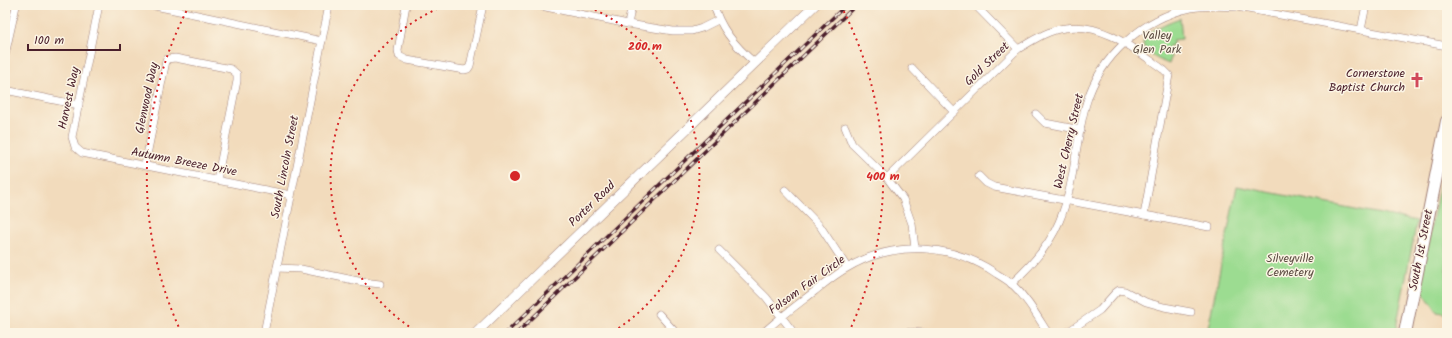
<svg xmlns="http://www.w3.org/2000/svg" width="1452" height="338" font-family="Kalam,sans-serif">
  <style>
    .green { fill: #9cdc91; stroke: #737e5e }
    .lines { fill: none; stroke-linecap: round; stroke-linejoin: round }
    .minor-casing { stroke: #9e7d74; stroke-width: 8 }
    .tertiary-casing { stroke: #9e7d74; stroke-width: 10 }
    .primary-casing { stroke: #9e7d74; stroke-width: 14 }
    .minor { stroke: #fff; stroke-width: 7 }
    .tertiary { stroke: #fff; stroke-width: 9 }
    .primary { stroke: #fff; stroke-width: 12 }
    .rail-casing { stroke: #4a1f2b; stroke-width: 3.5 }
    .rail { stroke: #fcf5e5; stroke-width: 2; stroke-dasharray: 6; stroke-linecap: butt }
    .ring { fill: none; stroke: #d62828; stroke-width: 2; stroke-dasharray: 2 4 }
    .labels { text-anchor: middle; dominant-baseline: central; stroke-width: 3; stroke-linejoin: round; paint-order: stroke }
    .park-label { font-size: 12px; fill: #5e4e44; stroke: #fcf5e5 }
    .street-label { font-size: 12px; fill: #4a1f2b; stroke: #fcf5e5 }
    .poi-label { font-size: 12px; fill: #4a1f2b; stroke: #fcf5e5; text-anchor: end }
    .centre { fill: #d62828; stroke: #fcf5e5; stroke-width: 2 }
    .ring-label { font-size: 12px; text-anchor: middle; font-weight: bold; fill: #d62828; stroke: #fcf5e5; stroke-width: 3; stroke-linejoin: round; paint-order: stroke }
  </style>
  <rect width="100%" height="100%" fill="#fcf5e5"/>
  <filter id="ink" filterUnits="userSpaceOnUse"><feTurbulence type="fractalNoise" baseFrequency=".025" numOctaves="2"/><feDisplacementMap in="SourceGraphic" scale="8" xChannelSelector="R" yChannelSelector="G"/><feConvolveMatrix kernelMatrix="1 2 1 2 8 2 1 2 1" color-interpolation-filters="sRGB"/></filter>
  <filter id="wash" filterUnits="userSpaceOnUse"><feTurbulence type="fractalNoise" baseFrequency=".012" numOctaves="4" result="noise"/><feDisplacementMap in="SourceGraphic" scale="16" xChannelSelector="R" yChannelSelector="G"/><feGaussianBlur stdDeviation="0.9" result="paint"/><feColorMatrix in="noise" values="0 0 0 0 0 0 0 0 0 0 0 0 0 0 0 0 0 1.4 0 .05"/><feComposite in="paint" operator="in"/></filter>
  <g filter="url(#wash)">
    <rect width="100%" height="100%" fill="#f2dbbc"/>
    <g class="green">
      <path d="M1180 18 1182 39 1173 40V45L1169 46 1171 58 1169 64C1121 45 1149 29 1180 18Z"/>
      <path d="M1447 148V314L1437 312 1419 286Z"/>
      <path d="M1237 186 1417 221 1395 333H1207Z"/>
    </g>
  </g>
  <g filter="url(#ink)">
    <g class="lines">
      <defs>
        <g id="minor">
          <path d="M99 5 72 137 75 147 82 153 291 195"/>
          <path d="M150 5 322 41"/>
          <path d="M406 5 398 50 399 56 407 60 464 70 468 69 470 66 483 5"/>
          <path d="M536 5 628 24 673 31H692L702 28 718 20"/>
          <path d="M714 5C720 29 736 47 755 63"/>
          <path d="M976 6 1018 49"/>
          <path d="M628 24 632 5"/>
          <path d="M1361 30 1366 5"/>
          <path d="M5 55 16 6"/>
          <path d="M912 68 954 112"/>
          <path d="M5 90 79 105"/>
          <path d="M1036 114 1045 123 1081 130"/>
          <path d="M845 127 852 144 887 178 903 199 912 224 915 248"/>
          <path d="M145 165 166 61 167 59 175 58 231 69 237 74V81L217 180"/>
          <path d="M979 176 986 183 994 187 1209 227"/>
          <path d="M887 178 1018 49C1032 41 1048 30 1065 28 1103 22 1134 49 1164 70L1169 75 1144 215"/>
          <path d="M785 190 820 226 847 267"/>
          <path d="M719 250 766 297 794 333"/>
          <path d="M277 268 301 269 363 282 380 284"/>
          <path d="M1011 284C1030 267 1049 246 1059 222 1075 185 1075 142 1086 104 1100 56 1143 18 1191 8 1207 5 1221 6 1237 7L1447 46"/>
          <path d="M659 314 676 333"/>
          <path d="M264 333 329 5"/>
          <path d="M763 333C779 318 797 305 815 291 825 283 836 274 847 268 894 240 952 243 997 274 1002 277 1007 280 1012 284 1027 298 1037 316 1048 333"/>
          <path d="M899 333 910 332 926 333"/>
          <path d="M1066 333 1100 310 1115 293 1119 290 1125 291 1146 302 1164 307 1191 312"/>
        </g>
        <path id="tertiary" d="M476 333 815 5"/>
        <path id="primary" d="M1405 333 1447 121"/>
      </defs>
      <use href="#minor" class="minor-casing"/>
      <use href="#tertiary" class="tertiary-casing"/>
      <use href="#primary" class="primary-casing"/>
      <use href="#minor" class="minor"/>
      <use href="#tertiary" class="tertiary"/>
      <use href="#primary" class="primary"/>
      <defs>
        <g id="rail">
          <path d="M506 333 846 5"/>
          <path d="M517 333 856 5"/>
        </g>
      </defs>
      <use href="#rail" class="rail-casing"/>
      <use href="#rail" class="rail"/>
    </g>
  </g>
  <g class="ring">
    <path d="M419 333A184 184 0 0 1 446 5M584 5A184 184 0 0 1 611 333"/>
    <path d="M181 332A368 368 0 0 1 189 6M841 6A368 368 0 0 1 849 332"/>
  </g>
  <defs>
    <symbol id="church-bare" viewBox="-9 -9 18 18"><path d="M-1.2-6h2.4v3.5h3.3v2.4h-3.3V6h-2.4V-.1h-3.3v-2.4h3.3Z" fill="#d1495b" stroke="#fcf5e5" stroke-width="2.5" paint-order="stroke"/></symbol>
  </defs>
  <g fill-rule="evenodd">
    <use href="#church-bare" x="1406" y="69" width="22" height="22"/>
  </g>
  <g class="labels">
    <g class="park-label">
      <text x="1157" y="35">Valley<tspan x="1157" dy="14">Glen Park</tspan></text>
      <text x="1290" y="258">Silveyville<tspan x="1290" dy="14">Cemetery</tspan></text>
    </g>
    <g class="street-label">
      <text transform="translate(987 64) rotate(-44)">Gold Street</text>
      <text transform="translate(69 98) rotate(-78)">Harvest Way</text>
      <text transform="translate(147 98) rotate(-78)">Glenwood Way</text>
      <text transform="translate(1069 141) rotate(-77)">West Cherry Street</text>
      <text transform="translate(184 162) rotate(11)">Autumn Breeze Drive</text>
      <text transform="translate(285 167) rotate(-79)">South Lincoln Street</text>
      <text transform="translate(592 204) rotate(-44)">Porter Road</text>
      <text transform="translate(1421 250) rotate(-79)">South 1st Street</text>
      <text transform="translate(807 285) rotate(-36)">Folsom Fair Circle</text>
    </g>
    <g class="poi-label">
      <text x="1405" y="73">Cornerstone<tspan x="1405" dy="14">Baptist Church</tspan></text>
    </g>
  </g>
  <circle cx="515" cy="176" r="6" class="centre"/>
  <g class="ring-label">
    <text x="645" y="50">200 m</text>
    <text x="883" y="180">400 m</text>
  </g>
  <rect width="1452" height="338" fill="none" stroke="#fcf5e5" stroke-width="20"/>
  <path d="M28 44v6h92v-6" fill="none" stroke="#4a1f2b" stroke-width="2"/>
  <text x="34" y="44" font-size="12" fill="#4a1f2b" stroke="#fcf5e5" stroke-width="3" paint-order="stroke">100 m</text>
</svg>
